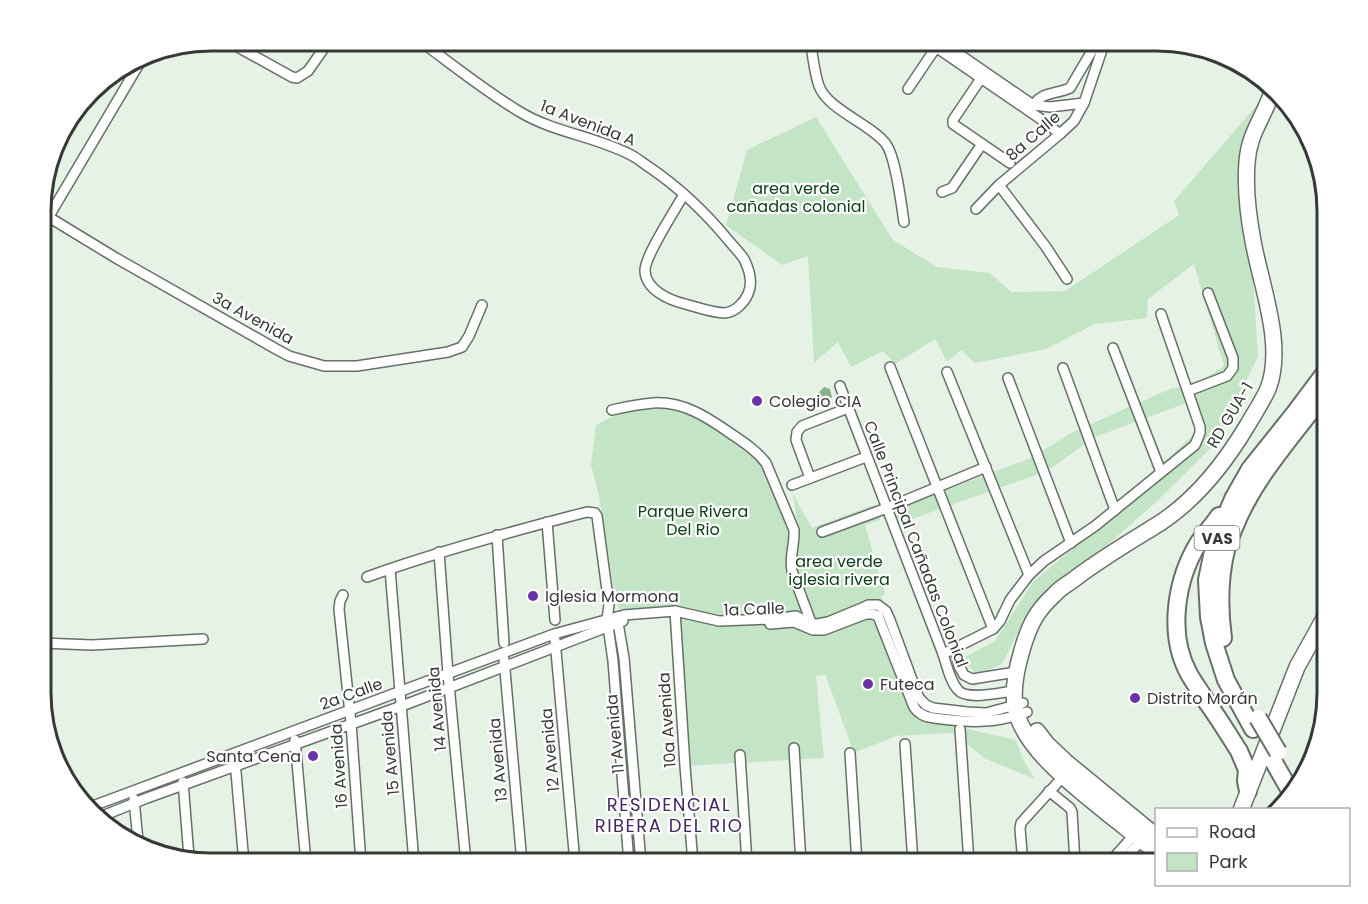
<svg xmlns="http://www.w3.org/2000/svg" width="1368" height="904" font-family="Poppins,sans-serif">
  <style>
    .green { fill: #c3e5c6 }
    .water { fill: #86b489 }
    .lines { fill: none; stroke-linecap: round; stroke-linejoin: round }
    .street-casing { stroke: #677067; stroke-width: 12 }
    .primary-casing { stroke: #677067; stroke-width: 18 }
    .highway-casing { stroke: #677067; stroke-width: 20 }
    .street { stroke: #fff; stroke-width: 9 }
    .primary { stroke: #fff; stroke-width: 15 }
    .highway { stroke: #fff; stroke-width: 16 }
    .highway-bridge-casing { stroke: #677067; stroke-width: 20; stroke-linecap: butt }
    .highway-bridge { stroke: #fff; stroke-width: 16 }
    .poi-dot { fill: #6b32a8; stroke: #fff; stroke-width: 2 }
    .labels { text-anchor: middle; dominant-baseline: central; stroke-width: 4.5; stroke-linejoin: round; paint-order: stroke }
    .shield { fill: #fff; stroke: #727572; stroke-width: 1.5 }
    .shield-label { font-size: 15px; font-weight: bold; fill: #363a36 }
    .street-label { font-size: 16px; fill: #363a36; stroke: #fff }
    .park-label { font-size: 16px; fill: #0d4118; stroke: #fff }
    .poi-label { font-size: 16px; fill: #363a36; stroke: #fff; text-anchor: start }
    .neighbourhood-label { font-size: 18px; letter-spacing: 1.5px; fill: #412761; stroke: #fff }
    .rim { fill: none; stroke: #363a36; stroke-width: 3 }
  </style>
  <rect width="100%" height="100%" fill="#e7f2e7"/>
  <g class="green">
    <path d="M1268 92 1246 137 1238 194 1253 278 1258 357 1213 446 1155 503 1103 549 1060 581 1021 626 1002 664 978 675 961 659 995 641 1033 582 1076 546 1196 432 1192 401 1095 437 1047 471 898 524 889 512 1028 459 1075 431 1172 388 1191 387 1224 366 1194 264 1148 299 1147 318 1095 324 1046 349 975 363 961 350 947 362 935 339 895 364 883 351 851 367 838 342 814 363 808 256 782 265 726 225 747 150 816 117 893 240 937 267 990 273 1011 292 1065 291 1179 215 1174 201Z"/>
    <path d="M625 404 644 409 670 404 708 418 768 468 794 543 797 522 793 494 812 528 873 505 880 520 865 525 885 594 881 596 924 719 1016 740 1023 759 1035 779 986 759 952 733 896 736 854 753 825 674 816 676 824 758 685 766 678 610 624 615 616 603 599 496 591 465 596 425 617 414Z"/>
  </g>
  <path class="water" d="M824 387 830 389 832 397 830 400 821 402 818 406 813 405 811 401Z"/>
  <g class="lines">
    <defs>
      <g id="street">
        <path d="M227 41 292 77 297 78 308 71 329 41"/>
        <path d="M420 41C453 65 485 91 520 112 555 133 595 136 631 155 637 158 643 163 649 167 680 188 706 213 729 241 734 247 740 253 744 259 749 269 753 283 748 294 744 303 735 312 725 313 712 313 697 307 685 304 669 300 646 290 645 271 644 257 676 209 684 194"/>
        <path d="M810 41C813 55 814 72 819 86 828 110 871 124 886 144 896 158 901 203 904 222"/>
        <path d="M875 41H876"/>
        <path d="M927 41 1045 122 1060 134"/>
        <path d="M940 41 1033 105 1050 107 1084 103"/>
        <path d="M984 74 953 120V124L1010 163"/>
        <path d="M908 89 939 43"/>
        <path d="M1032 108C1040 91 1055 95 1070 88L1093 49"/>
        <path d="M999 185 1046 247 1067 279"/>
        <path d="M942 192 952 188 982 144"/>
        <path d="M976 209 999 185 1060 134 1074 121 1084 103 1105 41"/>
        <path d="M42 213 116 258 276 349 289 356 324 366H357L448 352 462 347 469 336 482 305"/>
        <path d="M42 228 145 54"/>
        <path d="M1113 348 1161 472"/>
        <path d="M890 367 993 629"/>
        <path d="M1063 368 1115 510"/>
        <path d="M947 372 1029 575"/>
        <path d="M1008 378 1071 543"/>
        <path d="M840 386 943 654C947 666 950 681 958 690 967 701 1001 692 1014 691"/>
        <path d="M1188 391 1227 376 1233 368V358L1208 293"/>
        <path d="M612 410C625 407 640 404 653 403 683 401 707 417 730 433 743 442 756 450 766 463L794 530C795 544 789 557 792 571L812 625"/>
        <path d="M810 478 796 440 797 432 802 426 848 408"/>
        <path d="M792 485 866 457"/>
        <path d="M547 522 555 620"/>
        <path d="M822 532 887 508 986 467"/>
        <path d="M497 535 504 643"/>
        <path d="M439 552 448 674 466 863"/>
        <path d="M390 569 414 863"/>
        <path d="M367 577C439 551 513 531 587 512L595 513 597 516 609 605 607 619 613 661 629 863"/>
        <path d="M343 595 340 601 339 609 351 723 361 863"/>
        <path d="M675 611 685 766 693 863"/>
        <path d="M878 616 910 697C912 703 914 710 920 713 925 718 935 718 942 719 974 723 996 723 1027 712"/>
        <path d="M617 617 624 658 641 863"/>
        <path d="M770 624 794 622 813 630H824L866 614H873L878 616"/>
        <path d="M555 640 575 863"/>
        <path d="M42 643 92 645 203 639"/>
        <path d="M955 647 959 666 964 675 972 679 1016 672"/>
        <path d="M943 654 993 629 1000 621 1010 600 1029 575 1044 561 1095 526 1195 445 1200 433V427L1161 314"/>
        <path d="M504 659 522 863"/>
        <path d="M960 729 969 863"/>
        <path d="M295 740 306 863"/>
        <path d="M905 744 913 863"/>
        <path d="M794 748 801 863"/>
        <path d="M850 753 857 863"/>
        <path d="M740 755 747 863"/>
        <path d="M235 761 244 863"/>
        <path d="M183 782 189 857"/>
        <path d="M1049 791 1070 808 1072 812 1075 863"/>
        <path d="M134 799 138 841"/>
        <path d="M90 807 554 634 624 615 675 611 719 621 773 619 796 616 812 624H817L828 622 862 608 868 605H878L886 611 890 620 914 685 919 698 926 705 933 708 967 712 986 713 1023 703"/>
        <path d="M100 817 147 798 407 704 623 621"/>
        <path d="M1023 863 1020 829 1021 823 1060 780"/>
        <path d="M1109 863 1134 835"/>
        <path d="M1121 863 1141 841"/>
      </g>
      <g id="primary">
        <path d="M1037 731 1047 744 1066 762 1156 836"/>
        <path d="M1241 810 1297 667 1327 613"/>
        <path d="M1156 851C1140 840 1124 826 1108 814 1078 789 1020 747 1015 705 1012 687 1017 667 1022 650 1029 626 1036 611 1055 594 1061 587 1070 583 1077 577 1101 559 1126 544 1152 528 1193 504 1223 466 1247 426 1254 414 1262 402 1268 389 1285 345 1261 286 1253 241 1248 215 1245 188 1247 162 1249 133 1264 117 1272 92"/>
      </g>
      <g id="highway">
        <path d="M1219 516C1213 525 1205 533 1199 542 1176 579 1167 634 1189 674 1194 683 1201 692 1206 701 1218 717 1228 734 1239 751L1247 770 1246 781 1248 791"/>
        <path d="M1223 638C1219 609 1219 579 1226 550 1227 543 1231 536 1234 528 1254 477 1294 435 1327 390"/>
        <path d="M1253 729 1226 680 1214 643 1209 617 1207 580 1215 542 1233 499 1250 469 1294 414 1327 370"/>
        <path d="M1272 759 1292 794"/>
      </g>
    </defs>
    <use href="#street" class="street-casing"/>
    <use href="#primary" class="primary-casing"/>
    <use href="#highway" class="highway-casing"/>
    <use href="#street" class="street"/>
    <use href="#primary" class="primary"/>
    <use href="#highway" class="highway"/>
    <defs>
      <path id="highway-bridge" d="M1258 718 1278 752"/>
    </defs>
    <use href="#highway-bridge" class="highway-bridge-casing"/>
    <use href="#highway-bridge" class="highway-bridge"/>
  </g>
  <g class="poi-dot">
    <circle cx="757" cy="401" r="6"/>
    <circle cx="533" cy="596" r="6"/>
    <circle cx="868" cy="684" r="6"/>
    <circle cx="1135" cy="698" r="6"/>
    <circle cx="313" cy="756" r="6"/>
  </g>
  <g class="labels">
    <rect class="shield" x="1194.5" y="526" width="45" height="24" rx="4.5"/>
    <g class="shield-label">
      <text x="1217" y="538">VAS</text>
    </g>
    <g class="street-label">
      <text transform="translate(588 123) rotate(21)">1a Avenida A</text>
      <text transform="translate(1033 136) rotate(-41)">8a Calle</text>
      <text transform="translate(253 318) rotate(29)">3a Avenida</text>
      <text transform="translate(1230 415) rotate(-59)">RD GUA-1</text>
      <text transform="translate(916 544) rotate(69)">Calle Principal Cañadas Colonial</text>
      <text transform="translate(754 609) rotate(-2)">1a Calle</text>
      <text transform="translate(351 694) rotate(-20)">2a Calle</text>
      <text transform="translate(437 709) rotate(-95)">14 Avenida</text>
      <text transform="translate(667 720) rotate(-94)">10a Avenida</text>
      <text transform="translate(615 734) rotate(-95)">11 Avenida</text>
      <text transform="translate(550 750) rotate(-95)">12 Avenida</text>
      <text transform="translate(390 753) rotate(-95)">15 Avenida</text>
      <text transform="translate(498 760) rotate(-95)">13 Avenida</text>
      <text transform="translate(339 766) rotate(-94)">16 Avenida</text>
    </g>
    <g class="park-label">
      <text x="796" y="188">area verde<tspan x="796" dy="18">cañadas colonial</tspan></text>
      <text x="693" y="511">Parque Rivera<tspan x="693" dy="18">Del Rio</tspan></text>
      <text x="839" y="561">area verde<tspan x="839" dy="18">iglesia rivera</tspan></text>
    </g>
    <g class="poi-label">
      <text x="769" y="401">Colegio CIA</text>
      <text x="545" y="596">Iglesia Mormona</text>
      <text x="880" y="684">Futeca</text>
      <text x="1147" y="698">Distrito Morán</text>
      <text x="301" y="756" text-anchor="end">Santa Cena</text>
    </g>
    <g class="neighbourhood-label">
      <text x="669" y="804">RESIDENCIAL<tspan x="669" dy="21">RIBERA DEL RIO</tspan></text>
    </g>
  </g>
  <path d="M0 0H1368V904H0ZM211 51H1157A160 160 0 0 1 1317 211V693A160 160 0 0 1 1157 853H211A160 160 0 0 1 51 693V211A160 160 0 0 1 211 51Z" fill="#fff" fill-rule="evenodd"/>
  <path class="rim" d="M211 51H1157A160 160 0 0 1 1317 211V693A160 160 0 0 1 1157 853H211A160 160 0 0 1 51 693V211A160 160 0 0 1 211 51Z"/>
  <rect x="1155" y="808" width="195" height="78" fill="#ffffff" stroke="#afb0af" stroke-width="1.5"/>
  <rect x="1167" y="828" width="30" height="9" fill="#ffffff" stroke="#afb0af" stroke-width="1.5"/>
  <text x="1209" y="838" font-size="18" fill="#363a36">Road</text>
  <rect x="1167" y="853" width="30" height="18" fill="#c3e5c6" stroke="#afb0af" stroke-width="1.5"/>
  <text x="1209" y="868" font-size="18" fill="#363a36">Park</text>
</svg>
